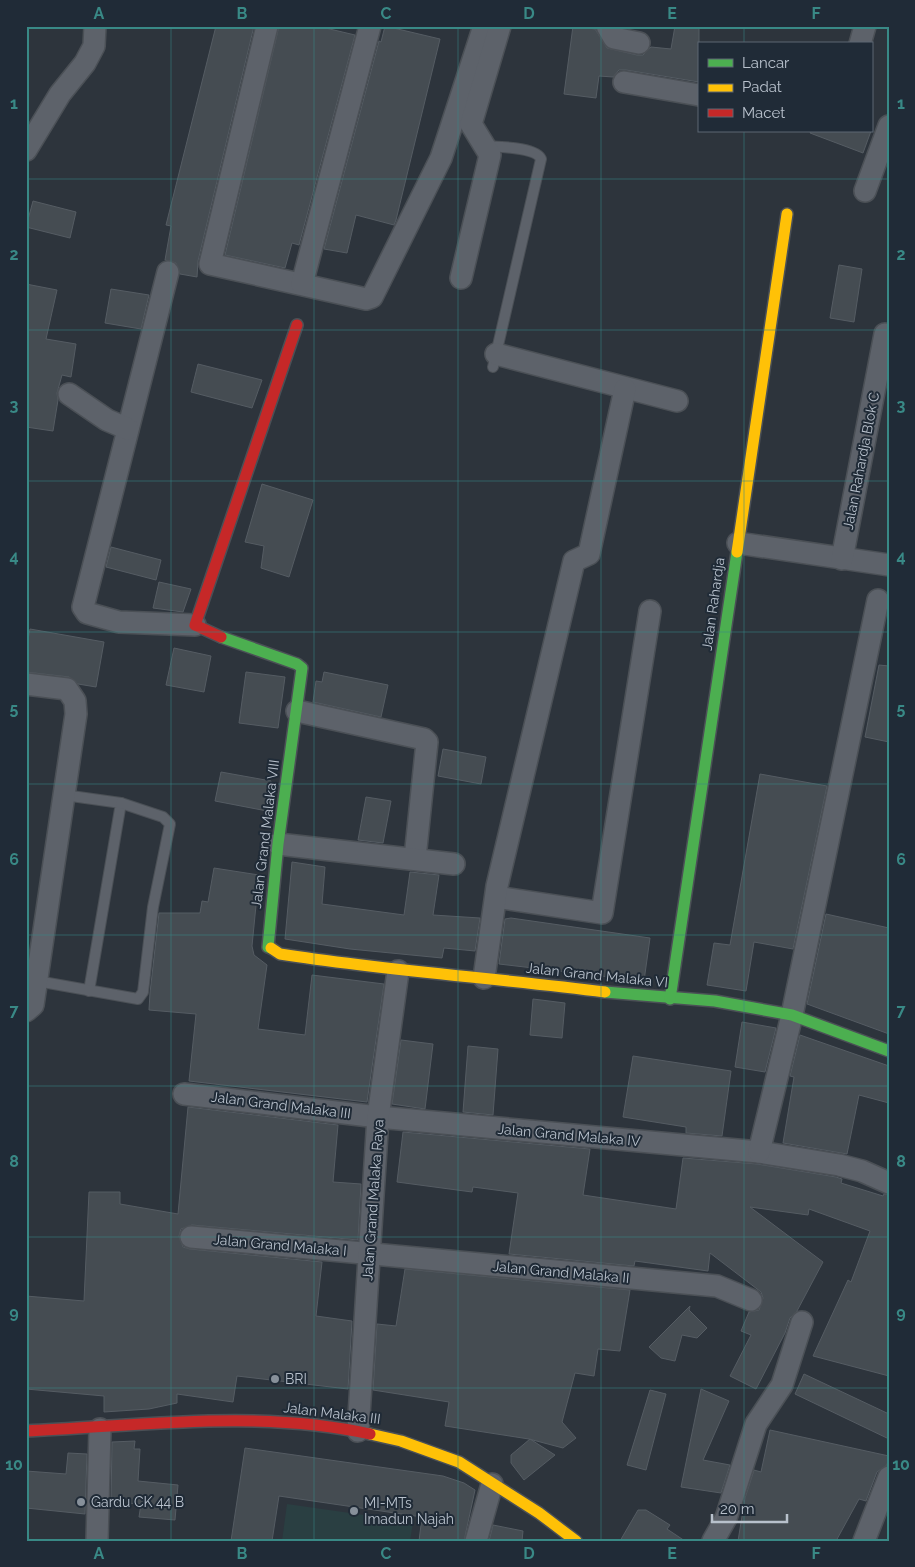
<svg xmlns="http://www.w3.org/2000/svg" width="915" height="1567" font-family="Raleway,sans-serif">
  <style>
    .green { fill: #2a3f42 }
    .building { fill: #454c52; stroke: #555c63 }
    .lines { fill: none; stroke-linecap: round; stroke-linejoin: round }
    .lane-casing { stroke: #4b5056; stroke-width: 12 }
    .street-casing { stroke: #4b5056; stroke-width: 24 }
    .fast-casing { stroke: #4b5056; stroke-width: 14 }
    .slow-casing { stroke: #4b5056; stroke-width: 14 }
    .jam-casing { stroke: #4b5056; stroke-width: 14 }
    .lane { stroke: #5d626a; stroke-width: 10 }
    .street { stroke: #5d626a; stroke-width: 21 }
    .fast { stroke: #4caf50; stroke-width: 11 }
    .slow { stroke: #ffc107; stroke-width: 11 }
    .jam { stroke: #c62828; stroke-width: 11 }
    .grid { fill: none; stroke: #398986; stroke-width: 1; stroke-opacity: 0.55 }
    .poi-dot { fill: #87909a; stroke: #202b37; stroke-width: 2 }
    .labels { text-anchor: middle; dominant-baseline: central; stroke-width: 4; stroke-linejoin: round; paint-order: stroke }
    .street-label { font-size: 14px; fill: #b8c1cc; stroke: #202b37 }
    .poi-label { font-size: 14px; fill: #b8c1cc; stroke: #202b37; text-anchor: start }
    .neatline { fill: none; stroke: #398986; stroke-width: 2 }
    .grid-label { font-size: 16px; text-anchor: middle; font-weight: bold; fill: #398986 }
  </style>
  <rect width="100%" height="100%" fill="#2d343c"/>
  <path class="green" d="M287 1504 413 1522 410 1541H282Z"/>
  <g class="building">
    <path d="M216 26H254L198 261 197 277 180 274 176 263 165 260 171 226 166 225Z"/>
    <path d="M279 26H317L355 35 299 245 292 243 285 268 225 255Z"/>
    <path d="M385 26 440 39 396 220 394 225 356 215 347 253 324 249 379 41 381 42Z"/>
    <path d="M573 26 595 29 607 48 637 55H643L651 47 671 49 675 26H699V82L626 70H619L613 77 599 76 596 98 564 94Z"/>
    <path d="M811 131H871L863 153 810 133Z"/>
    <path d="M33 201 76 212 70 238 26 227Z"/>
    <path d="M839 265 862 269 854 322 830 318Z"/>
    <path d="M26 284 57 290 46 339 76 344 71 377 62 375 57 393 58 400 53 431 26 427Z"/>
    <path d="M111 289 149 295 141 329 105 323Z"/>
    <path d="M198 364 262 380 252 408 191 392Z"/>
    <path d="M262 484 313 500 289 577 261 568 264 546 245 542Z"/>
    <path d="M111 547 161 560 156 580 106 567Z"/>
    <path d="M159 582 191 589 183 612 153 608Z"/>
    <path d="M30 629 104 642 96 687 78 684 69 677 26 672V650Z"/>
    <path d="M174 648 211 656 204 692 166 685Z"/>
    <path d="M879 665 889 666V742L865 737Z"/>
    <path d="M246 672 285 677 278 728 239 723Z"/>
    <path d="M324 672 388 685 381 717 313 702 316 681 322 682Z"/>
    <path d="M443 749 486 757 481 784 438 776Z"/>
    <path d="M221 772 271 781 267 811 215 801Z"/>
    <path d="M760 774 827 786 793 949 754 942 746 991 707 985 714 943 730 945Z"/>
    <path d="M366 797 391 801 383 843 358 840Z"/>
    <path d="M292 862 325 867 322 904 404 915 410 872 439 875 433 915 480 918 475 951 444 948 442 958 350 949 285 939Z"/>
    <path d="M214 868 259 875 252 946 254 955 267 965 258 1029 305 1035 312 975 384 984 367 1102 189 1081 196 1014 149 1010 150 993 159 913H200L202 901 208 902Z"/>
    <path d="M826 914 889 928V1034L807 1004Z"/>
    <path d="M511 918 650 938 644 981 499 964 505 919Z"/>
    <path d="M533 999 565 1003 562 1038 530 1035Z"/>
    <path d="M742 1022 776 1028 765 1072 735 1067Z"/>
    <path d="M800 1035 889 1066V1103L859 1095 847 1154 783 1143 794 1077 790 1076Z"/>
    <path d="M401 1040 433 1044 425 1109 392 1104Z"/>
    <path d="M468 1046 498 1049 493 1115 463 1112Z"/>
    <path d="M633 1056 731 1071 722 1136 686 1133V1127L623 1117Z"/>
    <path d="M188 1107 338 1125 333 1182 361 1184 358 1240 192 1225 181 1229 179 1236 183 1247 190 1249 322 1262 316 1316 352 1321 348 1389 237 1376 233 1402 177 1394V1403L149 1409 104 1412V1396L26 1389V1296L84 1301 89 1192H120V1204L178 1214Z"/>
    <path d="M403 1132 590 1149 583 1195 676 1209 683 1158 757 1164 836 1177 842 1179 841 1183 883 1196 884 1194 889 1195V1376L813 1356 848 1280 851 1282 870 1231 809 1209 808 1215 750 1207 823 1262 797 1311 790 1318 785 1333 756 1389 730 1376 751 1335 741 1331 749 1312 759 1310 763 1298 761 1292 710 1253 708 1271 635 1261 634 1266 509 1254 518 1193 473 1187 472 1192 397 1182Z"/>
    <path d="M405 1269 630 1290 620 1351 598 1349 594 1376 575 1373 562 1422 576 1438 563 1448 529 1439 445 1426 449 1402 373 1390 377 1324 396 1326Z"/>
    <path d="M690 1306 689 1310 707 1328 697 1338 682 1335 675 1361 661 1358 649 1347Z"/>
    <path d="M804 1374 889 1414V1439L795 1394Z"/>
    <path d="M701 1389 729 1401 703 1460 730 1465 721 1493 681 1487Z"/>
    <path d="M650 1390 666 1394 646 1470 627 1465Z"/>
    <path d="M770 1430 889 1456 887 1465 877 1472 866 1501 859 1499 836 1541H738L745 1498 754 1470 761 1472Z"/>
    <path d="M530 1439 555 1455 524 1480 511 1463V1455Z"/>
    <path d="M135 1441 134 1449H140L138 1481 178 1485 175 1520 139 1517 141 1504 111 1502 112 1442Z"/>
    <path d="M245 1448 443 1476 464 1483 475 1490 464 1541H419L422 1517 279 1496 272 1541H231Z"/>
    <path d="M68 1453 87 1454 85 1514 26 1508V1471L66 1474Z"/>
    <path d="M638 1510H646L670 1525 667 1529 685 1541H620Z"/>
    <path d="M493 1525 523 1531 522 1541H489Z"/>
  </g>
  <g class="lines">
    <defs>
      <g id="lane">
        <path d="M486 146C499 147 536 147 541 159L493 367"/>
        <path d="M64 795 121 803 89 991"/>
        <path d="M37 981 138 999 143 992 153 907 170 824 163 817 121 803"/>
      </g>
      <g id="street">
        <path d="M267 26 210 264 366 299 372 297 441 158 484 26"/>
        <path d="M607 26 614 38 639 43"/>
        <path d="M860 44 865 26"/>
        <path d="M624 82 699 95"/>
        <path d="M26 150 60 94 85 63 94 46 95 26"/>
        <path d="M865 191 889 126"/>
        <path d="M168 272 83 607 87 613 119 622 195 625"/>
        <path d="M461 278 490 155 471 124 500 26"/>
        <path d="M302 284 370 26"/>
        <path d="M496 354 677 401"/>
        <path d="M69 394 107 420 128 429"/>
        <path d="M738 543 889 565"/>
        <path d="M842 559 885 334"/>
        <path d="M26 684 67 689 75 701 76 714 33 1005 26 1011"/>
        <path d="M297 711 424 739 427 742 415 858"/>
        <path d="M278 844 454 864"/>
        <path d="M496 897 602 913 650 611"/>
        <path d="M484 978 497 886 574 561 589 554 625 389"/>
        <path d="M184 1094 378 1117 759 1152 839 1165 862 1171 889 1183"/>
        <path d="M759 1152 792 1015 878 600"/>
        <path d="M191 1237 717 1286 751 1300"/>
        <path d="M358 1431 378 1117 398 971"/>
        <path d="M97 1541 100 1429"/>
        <path d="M476 1541 492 1484"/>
        <path d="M713 1541 726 1518 756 1424 782 1385 802 1322"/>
        <path d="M864 1541 889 1477"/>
      </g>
      <g id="fast">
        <path d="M221 637 297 664 302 668 278 844 268 947 271 948"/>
        <path d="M605 992 715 1001 792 1015 889 1051"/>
        <path d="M670 999 737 552"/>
      </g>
      <g id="slow">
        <path d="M737 552 787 214"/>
        <path d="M271 948 280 954C388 971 497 978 605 992"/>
        <path d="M370 1434 401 1441 459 1462 539 1513 576 1541"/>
      </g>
      <g id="jam">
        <path d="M221 637 195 625 297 325"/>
        <path d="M26 1431C139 1426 258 1409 370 1434"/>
      </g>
    </defs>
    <use href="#lane" class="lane-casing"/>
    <use href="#street" class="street-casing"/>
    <use href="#fast" class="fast-casing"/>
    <use href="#slow" class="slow-casing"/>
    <use href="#jam" class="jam-casing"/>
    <use href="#lane" class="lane"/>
    <use href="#street" class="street"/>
    <use href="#fast" class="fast"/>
    <use href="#slow" class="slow"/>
    <use href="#jam" class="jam"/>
  </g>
  <path class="grid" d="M171 26V1541M314 26V1541M458 26V1541M601 26V1541M744 26V44M744 131V1541M26 179H889M26 330H889M26 481H889M26 632H889M26 784H889M26 935H889M26 1086H889M26 1237H889M26 1388H889"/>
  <g class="poi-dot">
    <circle cx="275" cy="1379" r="5"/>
    <circle cx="81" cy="1502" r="5"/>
    <circle cx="354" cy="1511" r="5"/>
  </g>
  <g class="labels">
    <g class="street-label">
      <text transform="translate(861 461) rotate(-79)">Jalan Rahardja Blok C</text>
      <text transform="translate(713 604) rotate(-82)">Jalan Rahardja</text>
      <text transform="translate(265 834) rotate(-83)">Jalan Grand Malaka VIII</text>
      <text transform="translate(597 975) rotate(6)">Jalan Grand Malaka VI</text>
      <text transform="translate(281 1105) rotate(7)">Jalan Grand Malaka III</text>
      <text transform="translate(569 1135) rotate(5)">Jalan Grand Malaka IV</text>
      <text transform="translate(373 1200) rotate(-86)">Jalan Grand Malaka Raya</text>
      <text transform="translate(280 1245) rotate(5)">Jalan Grand Malaka I</text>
      <text transform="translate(561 1272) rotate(5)">Jalan Grand Malaka II</text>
      <text transform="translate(332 1413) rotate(7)">Jalan Malaka III</text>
    </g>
    <g class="poi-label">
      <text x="285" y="1379">BRI</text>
      <text x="91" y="1502">Gardu CK 44 B</text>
      <text x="364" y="1503">MI-MTs<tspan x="364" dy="16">Imadun Najah</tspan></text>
    </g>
  </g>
  <rect width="915" height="1567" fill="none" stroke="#202b37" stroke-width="55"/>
  <rect x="698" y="42" width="175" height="90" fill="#202b37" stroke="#5d6773"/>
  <rect x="708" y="59" width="25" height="8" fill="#4caf50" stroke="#5d6773"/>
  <text x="742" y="68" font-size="15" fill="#b8c1cc">Lancar</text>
  <rect x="708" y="84" width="25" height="8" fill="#ffc107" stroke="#5d6773"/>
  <text x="742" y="92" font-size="15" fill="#b8c1cc">Padat</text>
  <rect x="708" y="109" width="25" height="8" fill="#c62828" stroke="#5d6773"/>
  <text x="742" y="118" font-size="15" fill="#b8c1cc">Macet</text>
  <path d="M712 1514v8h75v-8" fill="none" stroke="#b8c1cc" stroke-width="2.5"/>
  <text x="720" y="1514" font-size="15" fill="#b8c1cc" stroke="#202b37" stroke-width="4" paint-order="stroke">20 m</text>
  <rect x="28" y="28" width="860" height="1512" class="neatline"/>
  <g class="grid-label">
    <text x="99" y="19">A</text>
    <text x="242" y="19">B</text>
    <text x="386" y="19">C</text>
    <text x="529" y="19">D</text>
    <text x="672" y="19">E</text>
    <text x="816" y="19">F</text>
    <text x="14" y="109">1</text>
    <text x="901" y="109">1</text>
    <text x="14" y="260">2</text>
    <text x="901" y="260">2</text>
    <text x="14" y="411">3</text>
    <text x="901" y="411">3</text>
    <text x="14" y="562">4</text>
    <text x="901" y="562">4</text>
    <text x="14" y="714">5</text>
    <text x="901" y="714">5</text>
    <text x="14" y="865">6</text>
    <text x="901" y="865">6</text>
    <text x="14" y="1016">7</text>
    <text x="901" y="1016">7</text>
    <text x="14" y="1167">8</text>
    <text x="901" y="1167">8</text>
    <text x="14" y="1318">9</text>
    <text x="901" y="1318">9</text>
    <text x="14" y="1470">10</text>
    <text x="901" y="1470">10</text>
    <text x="99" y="1559">A</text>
    <text x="242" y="1559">B</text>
    <text x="386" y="1559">C</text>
    <text x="529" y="1559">D</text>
    <text x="672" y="1559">E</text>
    <text x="816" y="1559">F</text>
  </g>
</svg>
